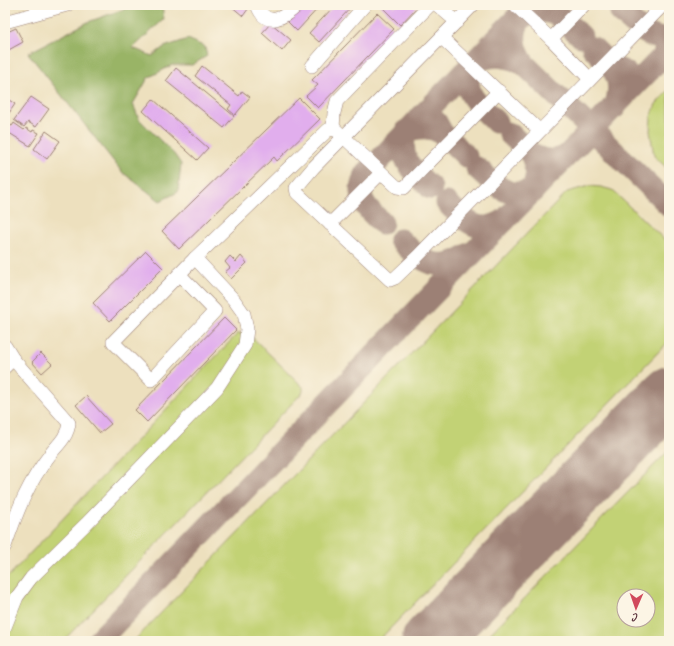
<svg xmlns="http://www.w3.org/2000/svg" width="674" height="646" font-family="Caveat,sans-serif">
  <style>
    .green { fill: #c2d274; stroke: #867850; fill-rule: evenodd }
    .forest { fill: #99b466; stroke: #726a48 }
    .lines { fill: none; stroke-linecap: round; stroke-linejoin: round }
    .taxiway { stroke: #9c8074; stroke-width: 23 }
    .runway { stroke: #9c8074; stroke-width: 57 }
    .building { fill: #e1aeed }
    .minor-casing { stroke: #9c8074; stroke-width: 14 }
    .minor { stroke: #fff; stroke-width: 13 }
  </style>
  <rect width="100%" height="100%" fill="#fcf5e5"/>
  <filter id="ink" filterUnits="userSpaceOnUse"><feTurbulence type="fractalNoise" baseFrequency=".025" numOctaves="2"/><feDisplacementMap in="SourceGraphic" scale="8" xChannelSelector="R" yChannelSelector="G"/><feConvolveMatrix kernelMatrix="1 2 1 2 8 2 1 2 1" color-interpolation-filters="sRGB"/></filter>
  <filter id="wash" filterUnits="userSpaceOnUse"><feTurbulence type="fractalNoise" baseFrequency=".012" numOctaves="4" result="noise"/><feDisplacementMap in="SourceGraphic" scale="16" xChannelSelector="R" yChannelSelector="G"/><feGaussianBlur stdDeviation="0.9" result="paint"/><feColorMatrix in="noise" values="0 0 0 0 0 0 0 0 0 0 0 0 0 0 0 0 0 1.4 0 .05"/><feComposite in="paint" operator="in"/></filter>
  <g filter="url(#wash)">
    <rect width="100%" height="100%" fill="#ede0be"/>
    <g class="green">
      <path d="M669 90V170L654 156 650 131 651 117 656 104Z"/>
      <path d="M589 186 601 187 612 190 669 244V341L378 641H134L567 192Z"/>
      <path d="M238 333 251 336 303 387V392L63 641H5V580Z"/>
      <path d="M669 450V641H483ZM624 596H648V620H624Z"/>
    </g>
    <path class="forest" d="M135 5H162L164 19 133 48 152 56 164 47 188 39 205 47 207 56 192 65H172L148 78 133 104 139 119 174 154 181 164 178 192 160 201 122 172 28 53 88 22Z"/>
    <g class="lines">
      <g class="taxiway">
        <path d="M621 12C636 25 648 40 669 39"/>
        <path d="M558 15 581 36"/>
        <path d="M593 48 611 66 625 72"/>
        <path d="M524 64 669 205"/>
        <path d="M611 66C621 80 620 92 615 107L612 108"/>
        <path d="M436 122 442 133 466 156"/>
        <path d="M496 122C478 104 461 94 471 65 488 53 505 54 524 64 503 33 519 0 558 15L553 5"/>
        <path d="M510 134 532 155"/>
        <path d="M477 168C496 185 510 203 536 187"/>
        <path d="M431 188C413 170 397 160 406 131 419 127 430 126 442 133"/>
        <path d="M533 191 537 173 532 155C545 161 558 163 570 153"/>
        <path d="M447 203C465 220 479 237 505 220"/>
        <path d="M382 223C365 207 353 196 367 173L529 5"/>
        <path d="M400 240C423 263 439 274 469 254"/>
        <path d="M98 641 669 50"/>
      </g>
      <path class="runway" d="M430 641 669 395"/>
    </g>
    <g id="blocks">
      <g class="building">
        <path d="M230 5H251L243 16Z"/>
        <path d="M303 5H321L297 31 288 22Z"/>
        <path d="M335 5H353L319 42 309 33Z"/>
        <path d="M380 5H393L395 7 396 5H419L400 25Z"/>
        <path d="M377 13 394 29 318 108 306 96 318 85 312 80Z"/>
        <path d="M271 23 291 40 282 51 262 33Z"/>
        <path d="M16 28 23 42 5 52V33Z"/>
        <path d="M202 66 239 96 242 91 250 97 235 115 228 109 231 105 195 76Z"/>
        <path d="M176 68 234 116 224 128 166 81Z"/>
        <path d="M31 97 49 109 36 127 28 122 24 127 14 120Z"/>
        <path d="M299 98 320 119 277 161 274 157 179 249 162 231Z"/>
        <path d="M153 99 208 148 197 160 143 111Z"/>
        <path d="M9 100 15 104 9 113 5 110V105Z"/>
        <path d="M14 123 24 130 26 128 32 132 33 130 39 133 30 146 6 131 10 125 12 126Z"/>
        <path d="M46 131 60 141 47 159 34 149Z"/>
        <path d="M146 251 163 268 110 321 93 303Z"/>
        <path d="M230 256 236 262 241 256 247 263 231 279 225 272 230 268 225 262Z"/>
        <path d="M224 318 236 330 147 422 135 410Z"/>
        <path d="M41 353 52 364 42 373 32 362Z"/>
        <path d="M86 396 111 424 100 433 76 405Z"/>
      </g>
    </g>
  </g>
  <g filter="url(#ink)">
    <use href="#blocks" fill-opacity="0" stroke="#9c8074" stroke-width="1"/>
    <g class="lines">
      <defs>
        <g id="minor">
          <path d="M257 5C266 30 285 17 298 5"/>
          <path d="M437 5 457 22"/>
          <path d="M473 5 313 168 296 188 297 193 390 280 395 278 417 257 663 5"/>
          <path d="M515 5 551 39 584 5"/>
          <path d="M5 22 67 5"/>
          <path d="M442 38 539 130"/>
          <path d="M551 39 590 79"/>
          <path d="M312 66 365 5"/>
          <path d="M333 128 334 113 337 101 430 5"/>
          <path d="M330 224 381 173"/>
          <path d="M195 258 328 130 335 129 397 187 404 188 499 91"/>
          <path d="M5 346 13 359 5 367"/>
          <path d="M5 546C18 509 27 484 52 452 60 443 68 435 69 423L13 359"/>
          <path d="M5 627 17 597 31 578 86 524 217 388 245 345 247 329 244 314 234 300 195 258 113 342 151 380 215 311 179 274"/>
        </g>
      </defs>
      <use href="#minor" class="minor-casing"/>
      <use href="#minor" class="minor"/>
    </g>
  </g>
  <rect width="674" height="646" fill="none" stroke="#fcf5e5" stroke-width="20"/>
  <g transform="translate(636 608) rotate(182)"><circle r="19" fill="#fcf5e5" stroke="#b59f9b"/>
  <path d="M0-3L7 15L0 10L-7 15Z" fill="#d1495b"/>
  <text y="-6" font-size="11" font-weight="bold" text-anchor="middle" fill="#4a1f2b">С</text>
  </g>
</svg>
